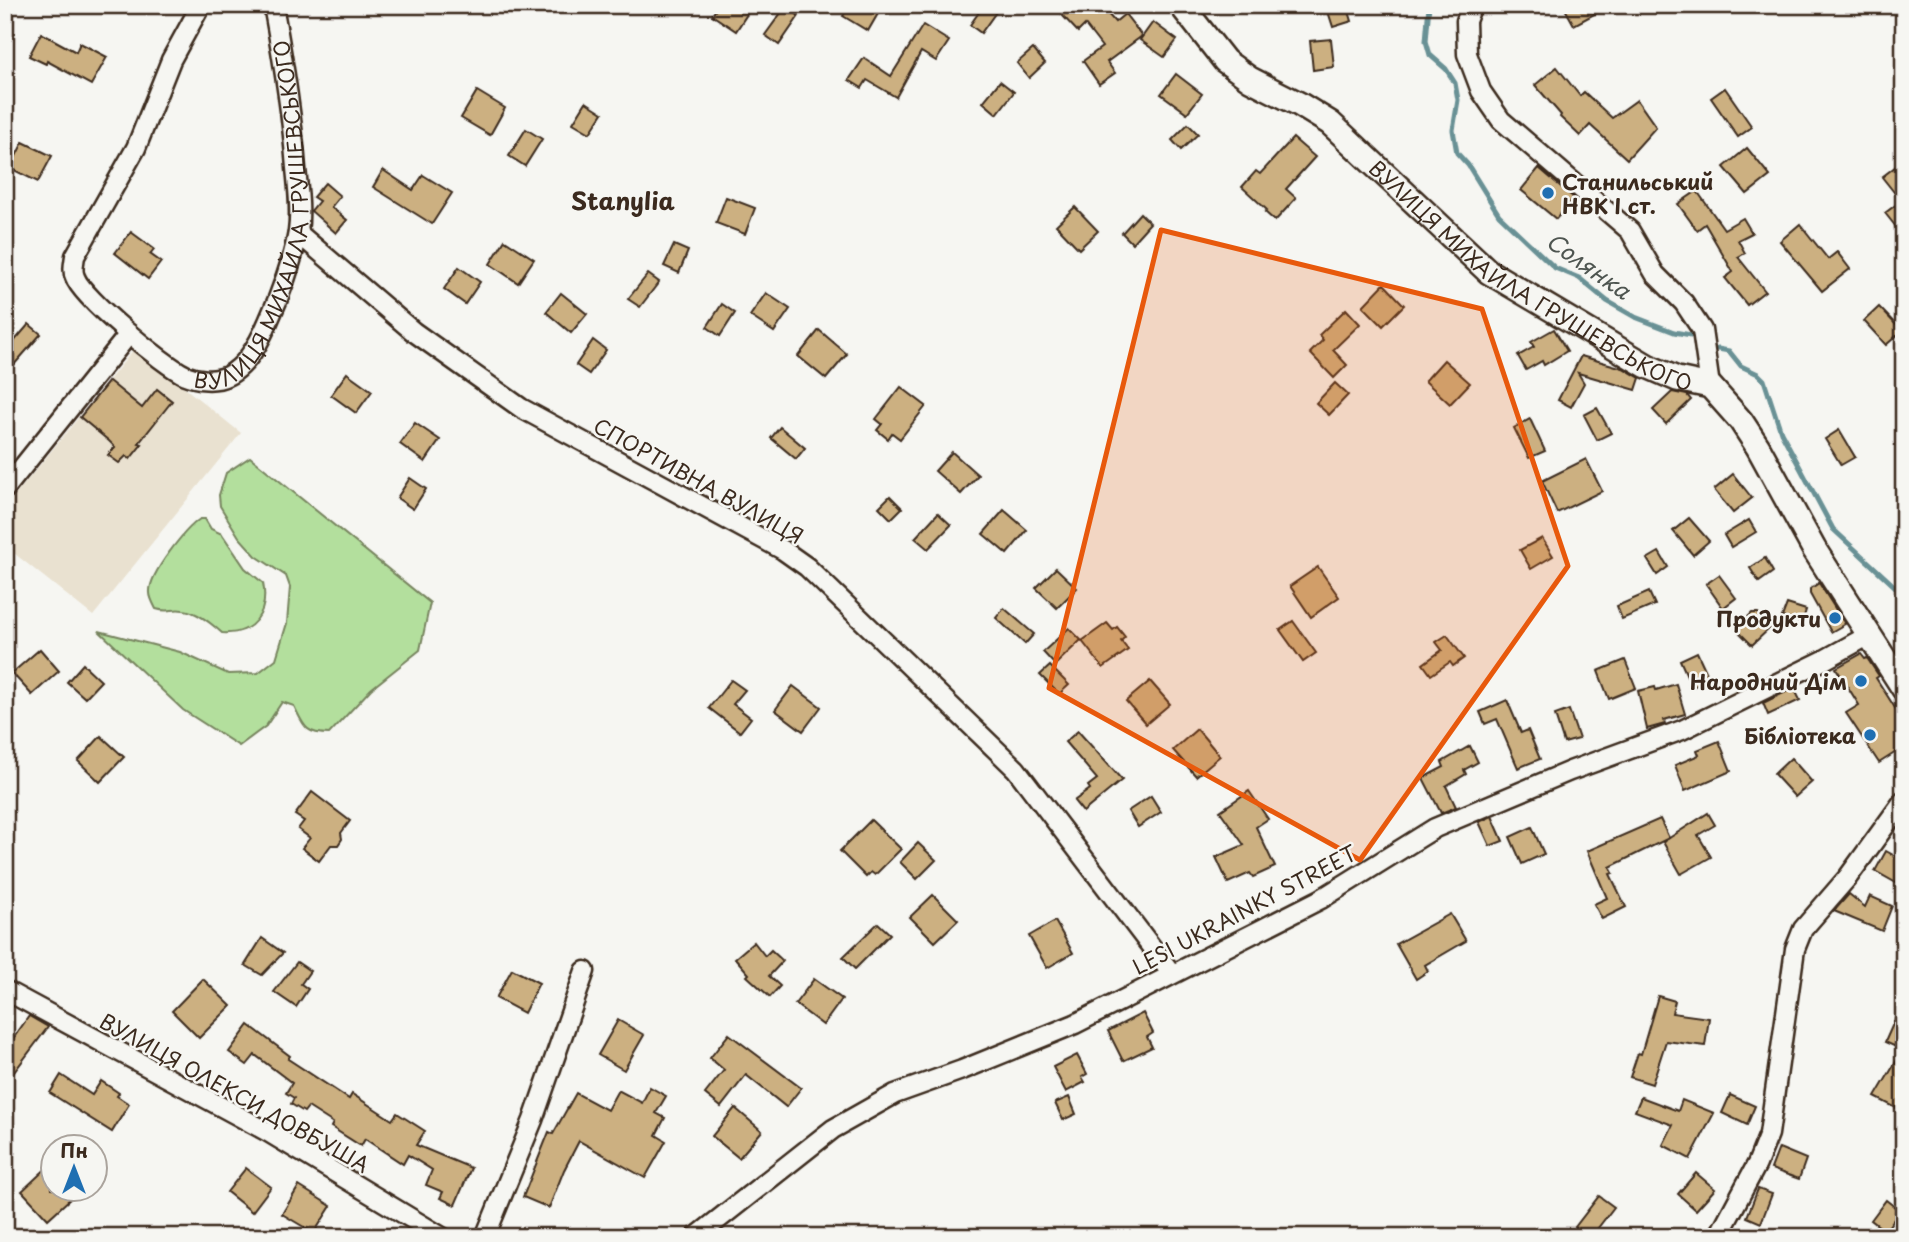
<svg xmlns="http://www.w3.org/2000/svg" width="1909" height="1242" font-family="'Playpen Sans',sans-serif">
  <style>
    .built { fill: #e9e1d0 }
    .green { fill: #b3df9d; stroke: #77845e; stroke-width: 2 }
    .lines { fill: none; stroke-linecap: round; stroke-linejoin: round }
    .stream { stroke: #699195; stroke-width: 5 }
    .building { fill: #ccb081; stroke: #3b2a1e; stroke-width: 2 }
    .minor-casing { stroke: #3b2a1e; stroke-width: 23 }
    .tertiary-casing { stroke: #3b2a1e; stroke-width: 28 }
    .minor { stroke: #f6f6f2; stroke-width: 18 }
    .tertiary { stroke: #f6f6f2; stroke-width: 23 }
    .marked { fill: #e8590c; fill-opacity: 0.2; stroke: #e8590c; stroke-width: 5; stroke-linejoin: round }
    .poi-dot { fill: #1f6fb2; stroke: #f6f6f2; stroke-width: 2.5 }
    .labels { text-anchor: middle; dominant-baseline: central; stroke-width: 5; stroke-linejoin: round; paint-order: stroke }
    .poi-label { font-size: 21px; font-weight: bold; fill: #3b2a1e; stroke: #f6f6f2; text-anchor: end }
    .street-label { font-size: 21px; fill: #3b2a1e; stroke: #f6f6f2 }
    .water-label { font-size: 23px; font-style: italic; fill: #4e5550; stroke: #f6f6f2 }
    .quarter-label { font-size: 24px; font-weight: bold; fill: #3b2a1e; stroke: #f6f6f2 }
  </style>
  <rect width="100%" height="100%" fill="#f6f6f2"/>
  <filter id="ink" filterUnits="userSpaceOnUse"><feTurbulence type="fractalNoise" baseFrequency=".0143" numOctaves="2"/><feDisplacementMap in="SourceGraphic" scale="14" xChannelSelector="R" yChannelSelector="G"/><feConvolveMatrix kernelMatrix="1 2 1 2 8 2 1 2 1" color-interpolation-filters="sRGB"/></filter>
  <g filter="url(#ink)">
    <path class="built" d="M135 348 241 433 93 616 5 546V508Z"/>
    <g class="green">
      <path d="M250 457 430 603 420 650 371 689 329 734C305 734 304 726 294 706L282 702 266 726 239 746 183 710 99 631 180 652 228 674 258 673 276 659 287 623 290 587 286 576 256 556 239 537 220 506 219 495 226 473Z"/>
      <path d="M200 519H205L211 529 222 534 245 568 263 583C269 613 253 635 222 633 212 624 197 611 183 610 172 608 170 613 156 609 154 605 150 598 150 593 148 575 186 528 200 519Z"/>
    </g>
    <g class="lines">
      <g class="stream">
        <path d="M1429 5 1426 41 1430 55 1446 69 1455 83 1458 100 1453 130 1457 153 1468 165 1499 215 1555 268 1579 278 1607 301 1635 317 1674 332 1691 335"/>
        <path d="M1718 349 1729 351 1741 366 1758 374 1764 380 1781 432 1833 529 1904 595"/>
      </g>
    </g>
    <g class="building">
      <path d="M719 5H753L736 31 712 15Z"/>
      <path d="M850 5H883L868 31 843 16Z"/>
      <path d="M984 5H1001L981 33 970 25Z"/>
      <path d="M1073 5H1100L1115 22 1125 14 1142 36 1107 62 1115 73 1099 84 1083 61 1102 47 1085 25 1078 32 1062 15Z"/>
      <path d="M1326 5H1347L1352 21 1333 27Z"/>
      <path d="M1563 5H1611L1574 25Z"/>
      <path d="M786 6 799 16 779 45 765 35Z"/>
      <path d="M1153 22 1177 40 1164 57 1140 40Z"/>
      <path d="M923 25 949 41 936 61 921 52 896 97 867 80 862 88 849 80 864 58 891 76Z"/>
      <path d="M41 33 76 52 80 43 107 57 91 85 47 61 46 64 29 56Z"/>
      <path d="M1331 39 1334 67 1313 70 1310 41Z"/>
      <path d="M1033 49 1045 63 1029 78 1017 63Z"/>
      <path d="M1557 67 1580 96 1584 92 1612 118 1637 100 1656 127 1627 159 1590 125 1580 136 1560 117 1561 115 1535 85Z"/>
      <path d="M1176 74 1202 94 1187 113 1161 94Z"/>
      <path d="M1000 81 1014 92 997 114 983 102Z"/>
      <path d="M1725 88 1752 127 1738 137 1711 98Z"/>
      <path d="M477 91 505 108 490 135 461 118Z"/>
      <path d="M586 102 603 113 590 133 573 123Z"/>
      <path d="M1188 124 1198 134 1181 150 1172 140Z"/>
      <path d="M526 129 542 139 525 166 509 156Z"/>
      <path d="M1293 138 1315 157 1286 189 1296 198 1275 221 1265 212 1267 210 1242 187 1256 171 1260 174Z"/>
      <path d="M23 142 52 156 38 182 10 168Z"/>
      <path d="M1747 148 1770 176 1747 194 1724 167Z"/>
      <path d="M1904 160V237L1885 213 1901 201 1882 177Z"/>
      <path d="M1539 168 1574 198 1556 219 1521 190Z"/>
      <path d="M383 170 413 190 423 175 452 193 432 224 373 187Z"/>
      <path d="M325 183 340 196 331 207 347 220 336 233 311 211 319 201 313 197Z"/>
      <path d="M1697 191 1724 229 1743 218 1752 233 1738 240 1745 253 1738 257 1765 291 1747 305 1725 278 1733 272 1705 224 1697 230 1678 204Z"/>
      <path d="M726 197 755 208 745 234 716 223Z"/>
      <path d="M1075 207 1098 231 1079 249 1056 225Z"/>
      <path d="M1140 213 1150 223 1132 243 1122 233Z"/>
      <path d="M1800 224 1828 259 1837 252 1850 269 1822 291 1780 241Z"/>
      <path d="M131 232 154 249 150 254 161 262 148 279 115 253Z"/>
      <path d="M505 240 534 259 518 283 490 264Z"/>
      <path d="M674 245 688 251 679 273 664 266Z"/>
      <path d="M459 267 480 282 465 304 444 289Z"/>
      <path d="M648 274 659 282 640 307 628 299Z"/>
      <path d="M1384 284 1404 305 1383 326 1363 306Z"/>
      <path d="M561 293 587 314 571 333 546 312Z"/>
      <path d="M766 293 790 309 774 332 750 316Z"/>
      <path d="M722 304 735 313 720 336 707 327Z"/>
      <path d="M1879 307 1902 331 1886 345 1864 321Z"/>
      <path d="M1346 309 1360 324 1333 350 1347 365 1334 378 1310 353 1323 340 1319 335Z"/>
      <path d="M29 324 41 334 5 375V352Z"/>
      <path d="M1554 329 1567 351 1544 365 1542 361 1526 370 1518 356 1534 347 1531 342Z"/>
      <path d="M819 330 847 354 826 379 798 356Z"/>
      <path d="M593 340 606 350 589 374 576 365Z"/>
      <path d="M1581 356 1623 368 1640 378 1636 390 1578 373 1584 383 1571 407 1558 400Z"/>
      <path d="M1444 360 1470 383 1450 404 1425 381Z"/>
      <path d="M347 373 372 391 356 413 331 395Z"/>
      <path d="M109 381 142 408 157 389 172 401 139 443 142 444 130 459 126 456 119 463 108 455 115 447 109 441 80 417Z"/>
      <path d="M1335 383 1348 395 1329 415 1316 403Z"/>
      <path d="M901 387 926 406 900 439 892 433 888 439 877 430 882 424 876 419Z"/>
      <path d="M1672 392 1687 395 1691 400 1666 424 1653 410Z"/>
      <path d="M1597 408 1611 433 1597 440 1584 415Z"/>
      <path d="M1530 419 1545 451 1529 458 1514 428Z"/>
      <path d="M415 423 440 440 425 462 400 444Z"/>
      <path d="M780 427 805 448 796 459 771 438Z"/>
      <path d="M1839 430 1855 457 1841 465 1825 439Z"/>
      <path d="M952 452 978 475 961 494 935 471Z"/>
      <path d="M1586 459 1602 491 1557 513 1542 481Z"/>
      <path d="M1733 474 1752 498 1733 513 1714 490Z"/>
      <path d="M410 478 426 489 413 509 397 498Z"/>
      <path d="M890 496 902 508 891 519 879 507Z"/>
      <path d="M1004 510 1027 530 1007 554 983 534Z"/>
      <path d="M938 513 951 525 928 549 915 538Z"/>
      <path d="M1689 518 1709 541 1693 555 1673 531Z"/>
      <path d="M1749 520 1756 532 1731 547 1724 535Z"/>
      <path d="M1542 538 1553 556 1531 569 1520 550Z"/>
      <path d="M1659 552 1668 567 1657 575 1647 559Z"/>
      <path d="M1765 558 1773 572 1759 582 1750 568Z"/>
      <path d="M1318 567 1339 597 1311 617 1290 586Z"/>
      <path d="M1056 568 1077 588 1057 608 1036 588Z"/>
      <path d="M1719 575 1736 598 1723 608 1706 584Z"/>
      <path d="M1819 583 1845 624 1831 632 1810 594V589Z"/>
      <path d="M1649 592 1655 605 1622 619 1617 606Z"/>
      <path d="M1787 604 1806 610 1802 623 1782 617Z"/>
      <path d="M1004 608 1034 634 1025 644 996 618Z"/>
      <path d="M1752 613H1758L1771 627 1752 645 1736 629Z"/>
      <path d="M1293 621 1316 653 1303 662 1280 630Z"/>
      <path d="M1107 623 1113 630 1117 627 1125 637 1121 641 1128 650 1103 668 1082 641Z"/>
      <path d="M1069 628 1081 640 1055 665 1043 652Z"/>
      <path d="M1447 635 1464 658 1453 666 1450 662 1431 675 1423 664 1442 650 1436 642Z"/>
      <path d="M40 649 59 671 32 695 12 673Z"/>
      <path d="M1697 652 1710 680 1692 687 1680 660Z"/>
      <path d="M1861 654 1865 659 1867 658 1879 676 1876 678 1904 722V747L1879 763 1846 713 1859 705 1836 668Z"/>
      <path d="M1625 660 1636 688 1609 699 1598 671Z"/>
      <path d="M83 664 101 681 85 698 67 682Z"/>
      <path d="M1050 666 1069 685 1059 694 1040 675Z"/>
      <path d="M731 680 745 690 733 704 751 718 740 732 709 708Z"/>
      <path d="M1150 681 1170 704 1146 724 1126 701Z"/>
      <path d="M1676 684 1685 714 1664 720 1665 724 1647 729 1638 691 1655 687 1656 690Z"/>
      <path d="M793 686 821 707 803 731 775 710Z"/>
      <path d="M1794 688 1800 700 1768 715 1763 703Z"/>
      <path d="M1507 700 1521 733 1528 730 1540 759 1518 768 1497 719 1485 724 1480 712Z"/>
      <path d="M1569 710 1579 739 1564 743 1555 715Z"/>
      <path d="M1197 729 1220 756 1196 776 1173 750Z"/>
      <path d="M1078 731 1122 780 1083 812 1074 801 1090 789 1088 786 1097 779 1065 742Z"/>
      <path d="M101 736 124 757 100 782 78 761Z"/>
      <path d="M1719 741 1731 771 1685 791 1675 765 1699 755 1697 750Z"/>
      <path d="M1470 746 1478 762 1464 770 1466 774 1446 786 1456 807 1441 813 1423 778 1444 767 1442 762Z"/>
      <path d="M1791 758 1812 782 1795 797 1774 774Z"/>
      <path d="M1249 791 1268 819 1256 827 1275 867 1253 877 1250 873 1228 883 1216 857 1244 845 1220 811Z"/>
      <path d="M312 792 350 821 341 833 342 839 338 845H331L319 861 302 848 310 838 298 829 304 821 295 815Z"/>
      <path d="M1151 796 1161 812 1138 827 1128 811Z"/>
      <path d="M1708 813 1715 825 1698 835 1711 857 1681 874 1663 842Z"/>
      <path d="M1492 816 1503 841 1490 846 1479 822Z"/>
      <path d="M1660 819 1669 838 1610 867 1613 873 1610 874 1626 907 1602 919 1594 904 1607 898 1587 851Z"/>
      <path d="M871 820 901 849 875 875 871 872 866 877 840 851Z"/>
      <path d="M1532 827 1544 854 1522 864 1510 837Z"/>
      <path d="M918 843 936 860 917 879 900 862Z"/>
      <path d="M1886 851 1904 861V875L1898 884 1875 871Z"/>
      <path d="M1849 894 1865 907 1870 896 1892 906 1882 931 1834 911Z"/>
      <path d="M933 895 958 920 935 942 910 917Z"/>
      <path d="M1450 914 1466 941 1425 965 1428 971 1416 979 1396 944Z"/>
      <path d="M1055 921 1073 953 1047 968 1029 936Z"/>
      <path d="M878 923 890 934 855 969 843 957Z"/>
      <path d="M262 938 283 953 262 975 245 965Z"/>
      <path d="M754 942 765 956 771 950 783 961 769 976 780 986 770 997 747 976 749 974 735 958Z"/>
      <path d="M297 962 310 971 301 984 308 989 296 1007 274 992Z"/>
      <path d="M512 969 539 983 524 1013 496 998Z"/>
      <path d="M203 979 231 1006 199 1038 172 1011Z"/>
      <path d="M814 979 842 999 823 1025 795 1004Z"/>
      <path d="M1658 996 1675 1001 1672 1013 1709 1018 1705 1046 1666 1041 1652 1084 1630 1077 1638 1053 1641 1054Z"/>
      <path d="M1904 999V1099L1898 1109 1875 1097 1903 1050 1885 1042Z"/>
      <path d="M1143 1013 1153 1033 1147 1037 1152 1047 1123 1061 1108 1031Z"/>
      <path d="M29 1016 48 1027 5 1084V1050Z"/>
      <path d="M618 1020 644 1035 624 1070 598 1055Z"/>
      <path d="M249 1025 290 1056 288 1059 349 1099 352 1094 392 1120 397 1113 425 1131 416 1145 471 1168 455 1205 440 1198 443 1192 426 1185 432 1170 408 1155 403 1164 365 1139 361 1146 331 1127 333 1123 308 1107 304 1112 291 1104 294 1098 286 1093 292 1083 255 1055 247 1065 229 1052Z"/>
      <path d="M729 1034 801 1088 786 1107 746 1075 721 1107 705 1094 724 1070 710 1058Z"/>
      <path d="M1077 1055 1087 1074 1082 1077 1085 1082 1066 1092 1053 1067Z"/>
      <path d="M61 1075 92 1095 101 1081 119 1093 117 1096 129 1104 112 1132 50 1093Z"/>
      <path d="M650 1087 666 1096 656 1113 665 1118 656 1135 666 1141 645 1178 579 1141 564 1170 549 1208 523 1197 549 1132 553 1134 576 1093 607 1110 618 1090 642 1103Z"/>
      <path d="M1730 1095 1755 1106 1747 1125 1722 1113Z"/>
      <path d="M1069 1097 1076 1114 1063 1120 1055 1103Z"/>
      <path d="M1641 1097 1678 1111 1682 1100 1714 1113 1690 1159 1663 1145 1673 1125 1635 1111Z"/>
      <path d="M735 1108 762 1131 739 1158 712 1136Z"/>
      <path d="M1779 1148 1806 1159 1799 1179 1771 1169Z"/>
      <path d="M52 1163V1189H63L71 1198 48 1219 22 1191Z"/>
      <path d="M246 1168 271 1187 252 1212 227 1192Z"/>
      <path d="M1696 1173 1715 1189 1696 1210 1678 1194Z"/>
      <path d="M299 1186 331 1206 314 1233 282 1214Z"/>
      <path d="M1758 1189 1772 1194 1761 1223 1747 1217Z"/>
      <path d="M1599 1196 1614 1207 1591 1237H1588L1575 1227Z"/>
      <path d="M1886 1200 1900 1211 1885 1231 1871 1220Z"/>
    </g>
    <g class="lines">
      <defs>
        <g id="minor">
          <path id="s1" d="M201 5 171 60 136 148 75 256C74 263 72 271 75 277 82 298 164 365 185 375 197 380 215 382 227 376 246 367 260 341 268 322 280 296 293 260 298 232 301 211 298 189 296 168 292 114 283 59 273 5"/>
          <path d="M1472 5 1466 21 1467 54 1481 91 1501 120 1630 231 1655 274 1684 303 1702 330 1710 386"/>
          <path d="M298 233 414 332 521 408 783 550 807 567 1016 769 1172 974"/>
          <path d="M5 489 129 334"/>
          <path d="M5 990 268 1132 442 1237"/>
          <path d="M485 1237 533 1120 585 971"/>
          <path d="M696 1237 833 1129 895 1094 962 1070 1075 1024 1321 899 1435 828 1570 771 1682 730 1824 660 1871 634"/>
          <path d="M1718 1237 1757 1164 1769 1134 1795 949 1803 929 1848 877 1904 800"/>
        </g>
        <g id="tertiary">
          <path id="s2" d="M1181 5 1225 61 1250 79 1299 104 1330 123 1489 272 1647 366 1677 379 1710 386 1741 421 1758 447 1814 549 1904 689"/>
        </g>
      </defs>
      <use href="#minor" class="minor-casing"/>
      <use href="#tertiary" class="tertiary-casing"/>
      <use href="#minor" class="minor"/>
      <use href="#tertiary" class="tertiary"/>
    </g>
  </g>
  <path class="marked" d="M1161 230 1482 309 1568 566 1360 860 1049 688Z"/>
  <g class="poi-dot">
    <circle cx="1548" cy="193" r="7"/>
    <circle cx="1835" cy="618" r="7"/>
    <circle cx="1861" cy="681" r="7"/>
    <circle cx="1870" cy="735" r="7"/>
  </g>
  <g class="labels">
    <g class="poi-label">
      <text x="1562" y="181" text-anchor="start">Станильський<tspan x="1562" dy="24">НВК І ст.</tspan></text>
      <text x="1821" y="618">Продукти</text>
      <text x="1847" y="681">Народний Дім</text>
      <text x="1856" y="735">Бібліотека</text>
    </g>
    <g class="street-label">
      <text stroke="none"><textPath href="#s1" startOffset="656">ВУЛИЦЯ МИХАЙЛА ГРУШЕВСЬКОГО</textPath></text>
      <text stroke="none"><textPath href="#s2" startOffset="448">ВУЛИЦЯ МИХАЙЛА ГРУШЕВСЬКОГО</textPath></text>
      <text transform="translate(699 480) rotate(29)">СПОРТИВНА ВУЛИЦЯ</text>
      <text transform="translate(1244 909) rotate(-28)">LESI UKRAINKY STREET</text>
      <text transform="translate(235 1092) rotate(29)">ВУЛИЦЯ ОЛЕКСИ ДОВБУША</text>
    </g>
    <g class="water-label">
      <text transform="translate(1589 265) rotate(35)">Солянка</text>
    </g>
    <g class="quarter-label">
      <text x="623" y="200">Stanylia</text>
    </g>
  </g>
  <rect width="1909" height="1242" fill="none" stroke="#f6f6f2" stroke-width="28"/>
  <rect x="14" y="14" width="1881" height="1214" fill="none" stroke="#3b2a1e" stroke-width="2.5" filter="url(#ink)"/>
  <g transform="translate(74 1168)"><circle r="33" fill="#f6f6f2" stroke="#aba49d" stroke-width="2"/>
  <path d="M0-5L12 26L0 18L-12 26Z" fill="#1f6fb2"/>
  <text y="-10" font-size="19" font-weight="bold" text-anchor="middle" fill="#3b2a1e">Пн</text>
  </g>
</svg>
